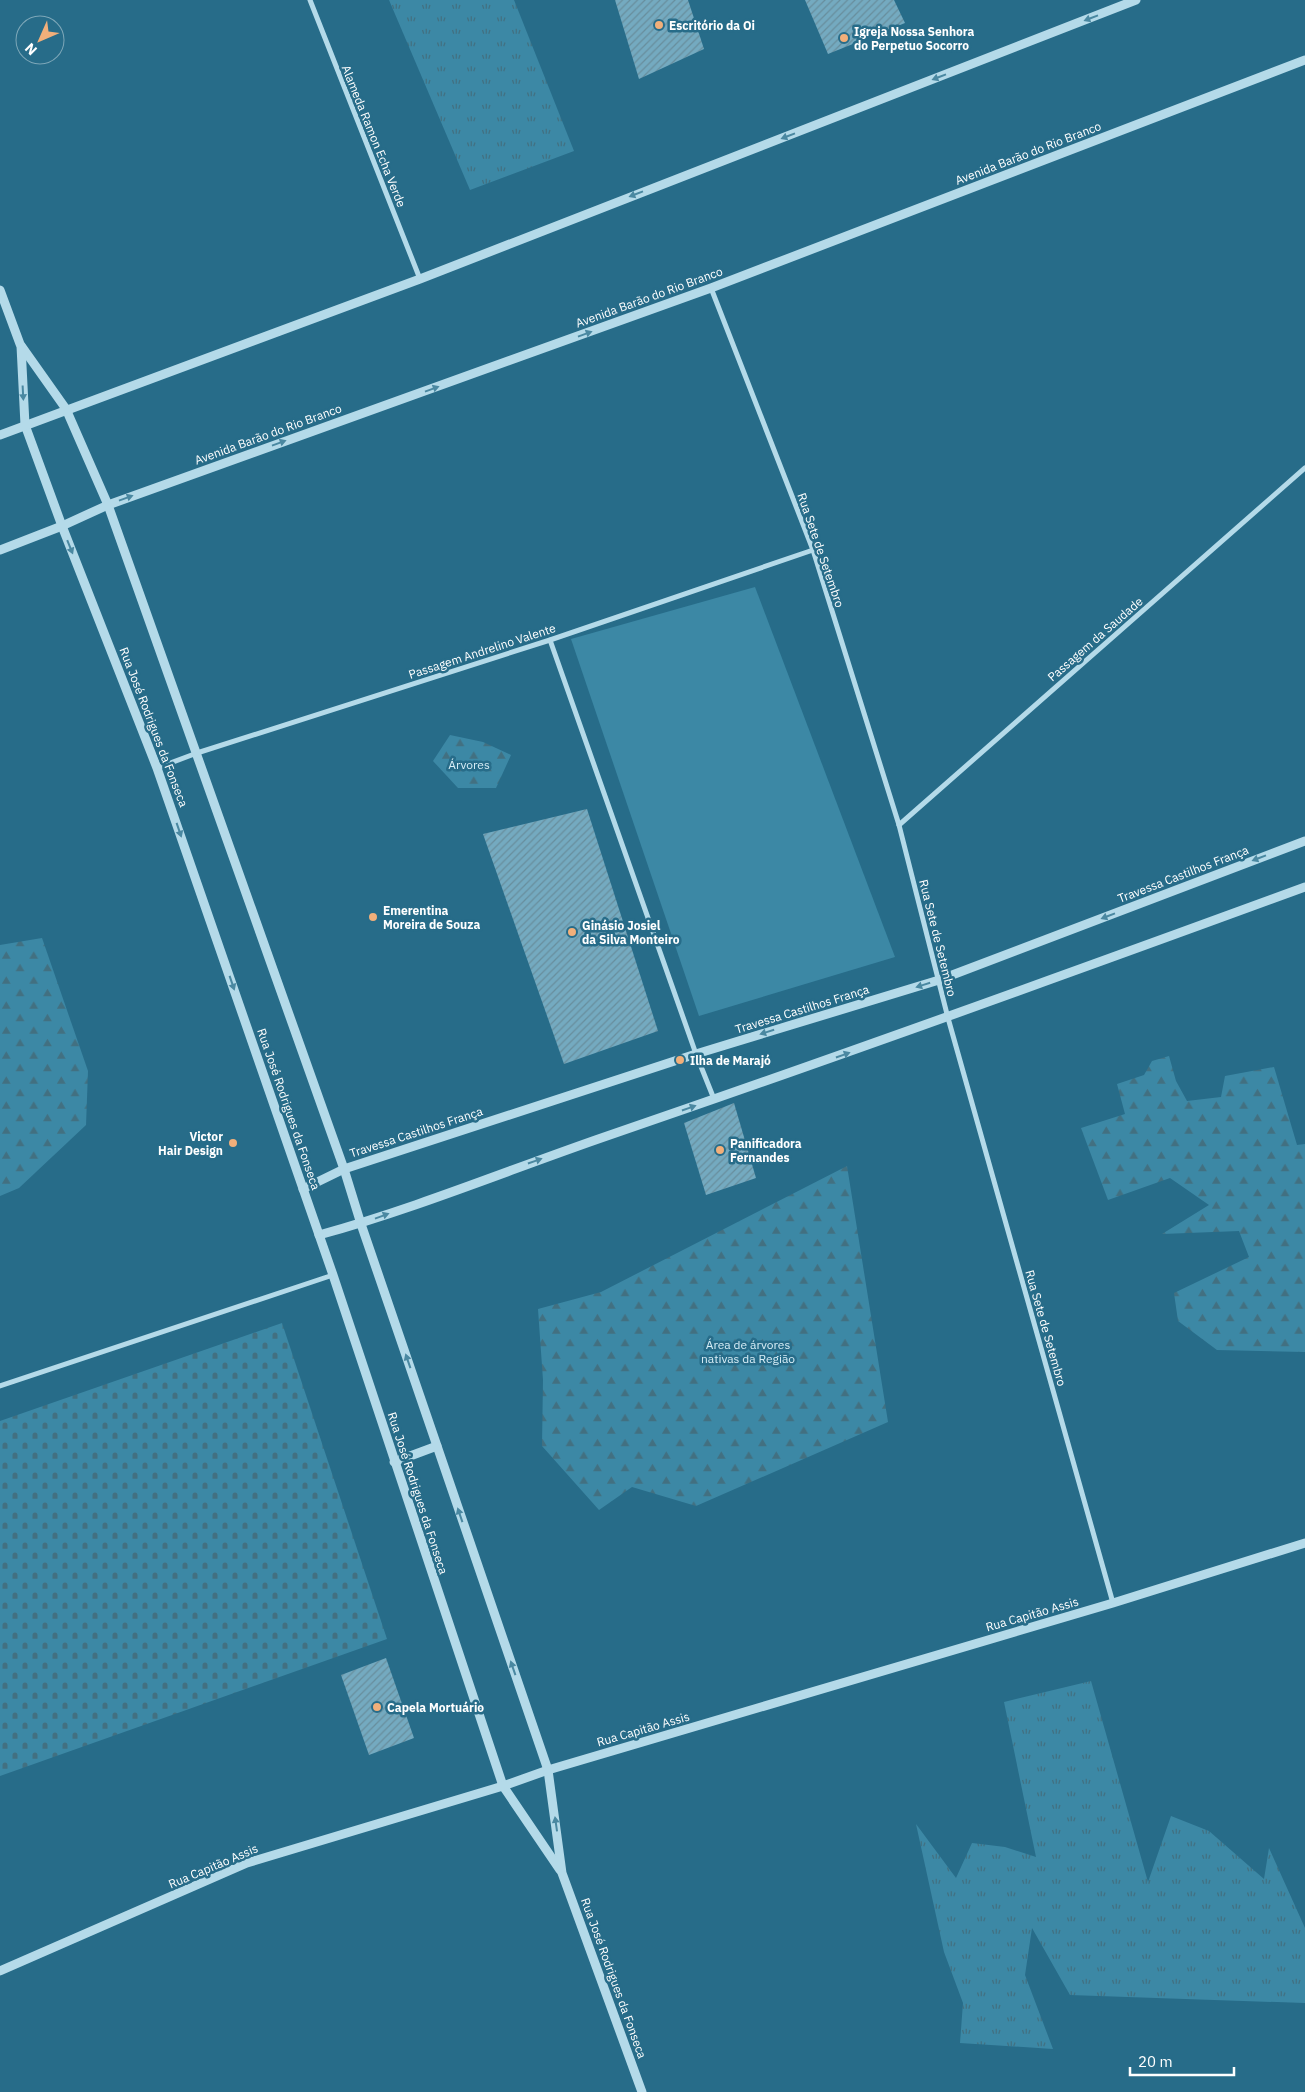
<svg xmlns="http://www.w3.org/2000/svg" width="1305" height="2092" font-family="'IBM Plex Sans',sans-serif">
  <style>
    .grass { fill: url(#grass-tufts) }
    .forest { fill: url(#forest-firs) }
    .cemetery { fill: url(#cemetery-stones) }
    .pitch { fill: #3c88a5 }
    .building { fill: url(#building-hatch) }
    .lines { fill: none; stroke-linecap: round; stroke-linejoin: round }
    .minor { stroke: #b4dae9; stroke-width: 5 }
    .tertiary { stroke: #b4dae9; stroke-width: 9 }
    .oneway { fill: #4a88a1 }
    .poi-dot { fill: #f1af7a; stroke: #276c89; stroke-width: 2 }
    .labels { text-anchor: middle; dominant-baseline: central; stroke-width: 5; stroke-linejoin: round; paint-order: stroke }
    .poi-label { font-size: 12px; font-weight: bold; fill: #fff; stroke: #276c89; text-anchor: start }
    .street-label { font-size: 12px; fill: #fff; stroke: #276c89 }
    .park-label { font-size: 12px; fill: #d8eef7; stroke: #276c89 }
  </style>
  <defs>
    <pattern id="grass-tufts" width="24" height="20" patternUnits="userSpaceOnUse" patternTransform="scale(1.25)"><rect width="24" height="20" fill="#3c88a5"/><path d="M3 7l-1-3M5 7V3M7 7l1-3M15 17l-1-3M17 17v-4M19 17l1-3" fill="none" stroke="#427081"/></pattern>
    <pattern id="forest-firs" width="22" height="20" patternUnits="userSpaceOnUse" patternTransform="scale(1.25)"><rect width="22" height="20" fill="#3c88a5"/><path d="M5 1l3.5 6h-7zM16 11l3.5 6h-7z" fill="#427081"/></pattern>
    <pattern id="cemetery-stones" width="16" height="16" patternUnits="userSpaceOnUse" patternTransform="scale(1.25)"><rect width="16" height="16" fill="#3c88a5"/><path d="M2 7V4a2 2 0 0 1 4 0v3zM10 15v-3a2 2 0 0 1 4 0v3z" fill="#427081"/></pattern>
    <pattern id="building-hatch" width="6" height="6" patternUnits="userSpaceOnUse" patternTransform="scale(1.25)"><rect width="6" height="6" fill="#74aac0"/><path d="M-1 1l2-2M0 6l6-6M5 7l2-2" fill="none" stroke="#688e9d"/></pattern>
  </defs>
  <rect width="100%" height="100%" fill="#276c89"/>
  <g class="grass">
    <path d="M389 0H514L574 151 470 190Z"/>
    <path d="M1091 1681 1148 1882 1171 1816 1209 1831 1264 1879 1269 1848 1305 1928V2003L1070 1995 1032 1928 1025 1975 1053 2049 960 2043 963 2003 944 1952 916 1824 956 1878 972 1843 1005 1847 1036 1857 1004 1702Z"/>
  </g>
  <g class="forest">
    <path d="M450 735 483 742 511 755 496 788H458L433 761Z"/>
    <path d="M42 938 88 1071 86 1125 19 1188 0 1196V945Z"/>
    <path d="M1169 1056 1176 1081 1187 1101 1221 1097 1225 1076 1274 1067 1297 1145 1305 1144V1352L1217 1350 1178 1321 1174 1293 1249 1257 1239 1231 1162 1234 1209 1205 1170 1178 1108 1200 1081 1128 1125 1114 1117 1084 1144 1075 1152 1061Z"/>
    <path d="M847 1166 888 1422 696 1506 632 1487 599 1510 542 1446 543 1380 538 1309 601 1292Z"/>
  </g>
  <path class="cemetery" d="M282 1323 387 1639 0 1776V1421Z"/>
  <path class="pitch" d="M755 587 895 957 699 1016 571 639Z"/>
  <g class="building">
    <path d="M615 0H688L704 49 639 79Z"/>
    <path d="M805 0H894L905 23 828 54Z"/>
    <path d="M587 809 658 1031 564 1064 483 834Z"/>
    <path d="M734 1103 756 1178 706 1195 684 1123Z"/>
    <path d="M386 1658 414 1738 369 1755 341 1675Z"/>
  </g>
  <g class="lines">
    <g class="minor">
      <path d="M310 0 420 279"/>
      <path d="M711 288 813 550 899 825 948 1018 1113 1603"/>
      <path d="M550 640 696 1054 714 1099"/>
      <path d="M157 768 197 753 550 640 813 550"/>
      <path d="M899 825 1305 468"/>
      <path d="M0 1386 333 1275"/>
    </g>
    <g class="tertiary">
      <path d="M0 290 20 344 66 409 108 505 344 1169 361 1224 548 1770 562 1873 642 2092"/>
      <path d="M21 346 25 425 62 526 157 768 333 1275 503 1786 560 1870"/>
      <path d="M0 435 420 279 1136 0"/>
      <path d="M0 550 62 526 108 505 711 288 1305 60"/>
      <path d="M303 1189 344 1169 696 1054 939 980 1305 841"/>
      <path d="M319 1235C417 1208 511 1169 607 1136 841 1056 1073 972 1305 887"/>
      <path d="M394 1462 437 1446"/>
      <path d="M0 1971 247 1863 503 1786 548 1770 1113 1603 1305 1543"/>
    </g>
  </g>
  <defs><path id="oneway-solid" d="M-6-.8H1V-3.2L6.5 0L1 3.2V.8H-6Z" transform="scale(1.25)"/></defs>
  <g class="oneway">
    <use href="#oneway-solid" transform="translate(1091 18) rotate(159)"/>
    <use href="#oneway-solid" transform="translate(939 77) rotate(159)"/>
    <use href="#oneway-solid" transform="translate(788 136) rotate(159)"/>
    <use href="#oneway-solid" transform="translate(636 194) rotate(159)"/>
    <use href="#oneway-solid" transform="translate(585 334) rotate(-20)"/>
    <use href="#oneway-solid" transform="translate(432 389) rotate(-20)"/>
    <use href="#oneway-solid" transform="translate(23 393) rotate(87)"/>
    <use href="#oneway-solid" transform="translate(279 443) rotate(-20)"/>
    <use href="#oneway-solid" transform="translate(126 498) rotate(-20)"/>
    <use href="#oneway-solid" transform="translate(70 547) rotate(68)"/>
    <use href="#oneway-solid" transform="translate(179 830) rotate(71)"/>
    <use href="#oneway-solid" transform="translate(1259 858) rotate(159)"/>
    <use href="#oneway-solid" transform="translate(1108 916) rotate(159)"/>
    <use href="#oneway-solid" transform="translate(232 983) rotate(71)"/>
    <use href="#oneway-solid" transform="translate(923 985) rotate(163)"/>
    <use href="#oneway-solid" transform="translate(767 1032) rotate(163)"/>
    <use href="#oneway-solid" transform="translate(843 1055) rotate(-19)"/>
    <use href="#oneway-solid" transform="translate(689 1108) rotate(-19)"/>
    <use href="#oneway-solid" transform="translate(535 1161) rotate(-19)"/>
    <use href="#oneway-solid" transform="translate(382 1216) rotate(-20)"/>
    <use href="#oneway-solid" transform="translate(408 1361) rotate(-109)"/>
    <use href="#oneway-solid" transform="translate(460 1515) rotate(-109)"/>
    <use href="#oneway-solid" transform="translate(513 1668) rotate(-109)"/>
    <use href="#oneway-solid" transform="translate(556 1824) rotate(-98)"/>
  </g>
  <g class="poi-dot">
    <circle cx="659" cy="25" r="5"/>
    <circle cx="844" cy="38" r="5"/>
    <circle cx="373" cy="917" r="5"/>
    <circle cx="572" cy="932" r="5"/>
    <circle cx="680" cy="1060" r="5"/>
    <circle cx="233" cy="1143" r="5"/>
    <circle cx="720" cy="1150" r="5"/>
    <circle cx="377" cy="1707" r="5"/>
  </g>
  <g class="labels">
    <g class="poi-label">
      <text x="669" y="25">Escritório da Oi</text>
      <text x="854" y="31">Igreja Nossa Senhora<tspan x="854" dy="14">do Perpetuo Socorro</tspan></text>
      <text x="383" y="910">Emerentina<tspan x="383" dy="14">Moreira de Souza</tspan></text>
      <text x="582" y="925">Ginásio Josiel<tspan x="582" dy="14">da Silva Monteiro</tspan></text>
      <text x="690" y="1060">Ilha de Marajó</text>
      <text x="223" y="1136" text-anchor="end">Victor<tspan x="223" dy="14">Hair Design</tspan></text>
      <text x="730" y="1143">Panificadora<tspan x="730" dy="14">Fernandes</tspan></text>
      <text x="387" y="1707">Capela Mortuário</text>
    </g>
    <g class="street-label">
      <text transform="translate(374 136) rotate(68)">Alameda Ramon Echa Verde</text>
      <text transform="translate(1028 153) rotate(-21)">Avenida Barão do Rio Branco</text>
      <text transform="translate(649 297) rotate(-20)">Avenida Barão do Rio Branco</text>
      <text transform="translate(268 434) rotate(-20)">Avenida Barão do Rio Branco</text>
      <text transform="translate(821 550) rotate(71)">Rua Sete de Setembro</text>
      <text transform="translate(1095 639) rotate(-41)">Passagem da Saudade</text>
      <text transform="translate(482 651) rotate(-18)">Passagem Andrelino Valente</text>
      <text transform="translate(154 727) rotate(69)">Rua José Rodrigues da Fonseca</text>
      <text transform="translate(1183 874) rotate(-21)">Travessa Castilhos França</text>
      <text transform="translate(938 938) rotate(76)">Rua Sete de Setembro</text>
      <text transform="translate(802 1009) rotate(-17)">Travessa Castilhos França</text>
      <text transform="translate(289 1109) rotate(71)">Rua José Rodrigues da Fonseca</text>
      <text transform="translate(416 1132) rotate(-18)">Travessa Castilhos França</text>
      <text transform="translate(1046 1328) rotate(74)">Rua Sete de Setembro</text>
      <text transform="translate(418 1493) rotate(72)">Rua José Rodrigues da Fonseca</text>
      <text transform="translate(1032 1614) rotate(-16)">Rua Capitão Assis</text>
      <text transform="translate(643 1729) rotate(-16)">Rua Capitão Assis</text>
      <text transform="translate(213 1866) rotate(-23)">Rua Capitão Assis</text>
      <text transform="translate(614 1978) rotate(70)">Rua José Rodrigues da Fonseca</text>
    </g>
    <g class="park-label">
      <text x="469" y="764">Árvores</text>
      <text x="748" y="1344">Área de árvores<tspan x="748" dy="14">nativas da Região</tspan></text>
    </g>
  </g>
  <g transform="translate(40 40) rotate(225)"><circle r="24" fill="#276c89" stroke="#7da7b8"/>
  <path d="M0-4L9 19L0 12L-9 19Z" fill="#f1af7a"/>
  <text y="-8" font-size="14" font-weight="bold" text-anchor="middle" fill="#ffffff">N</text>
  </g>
  <path d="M1130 2067v8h104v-8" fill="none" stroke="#ffffff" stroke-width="2.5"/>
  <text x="1138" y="2067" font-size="15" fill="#ffffff" stroke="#276c89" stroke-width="4" paint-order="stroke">20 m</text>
</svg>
